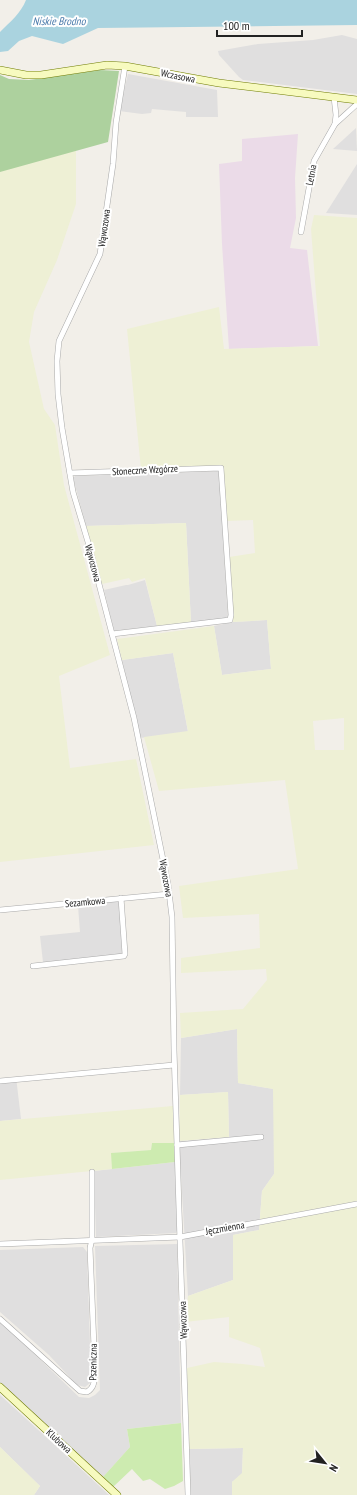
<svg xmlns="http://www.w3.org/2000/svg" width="357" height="1495" font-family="'PT Sans Narrow',sans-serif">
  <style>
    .residential { fill: #e0dfdf }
    .industrial { fill: #ebdbe8 }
    .farmland { fill: #eef0d5; fill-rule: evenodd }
    .grass { fill: #cdebb0 }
    .forest { fill: #add19e }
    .water { fill: #aad3df }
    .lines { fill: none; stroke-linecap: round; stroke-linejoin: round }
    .street-casing { stroke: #a9a9a9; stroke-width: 6 }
    .secondary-casing { stroke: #707d05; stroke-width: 8 }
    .street { stroke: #fff; stroke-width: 5 }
    .secondary { stroke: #f7fabf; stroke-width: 7 }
    .labels { text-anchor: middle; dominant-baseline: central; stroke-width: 4; stroke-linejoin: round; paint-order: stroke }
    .street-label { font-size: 10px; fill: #222; stroke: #fff }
    .water-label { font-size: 11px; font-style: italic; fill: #4a7aab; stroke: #fff }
  </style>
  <rect width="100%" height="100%" fill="#f2efe9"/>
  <g class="residential">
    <path d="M342 35 357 39V94L243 80 239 77 219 55 218 51 258 44 313 40Z"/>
    <path d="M128 74 217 90 218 117H186V112L152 109 151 113 142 114 119 111Z"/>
    <path d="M356 128 357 151 333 149Z"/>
    <path d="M357 164V215L326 213Z"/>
    <path d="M219 471 228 619 191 623 186 523 86 526 73 478 75 476Z"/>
    <path d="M145 580 157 626 114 631 104 590 126 585H128Z"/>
    <path d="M267 620 271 669 222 675 214 626 233 622Z"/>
    <path d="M173 653 188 732 140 738 122 660Z"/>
    <path d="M119 901 122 953 120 955 43 962 40 936 80 932 78 906Z"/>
    <path d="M237 1029 238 1083 274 1089V1174L262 1191 259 1230 233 1235V1280L188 1296 179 1141 229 1137 228 1092 180 1095 181 1038Z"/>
    <path d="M16 1077 21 1119 0 1121V1079Z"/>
    <path d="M175 1162 177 1230 176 1233 96 1237 94 1171Z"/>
    <path d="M177 1244 181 1423 127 1429 130 1447 103 1477 0 1383V1321L79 1397 89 1398 95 1395 100 1390 95 1246Z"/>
    <path d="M83 1247 87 1252 91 1375 90 1383 85 1387 77 1385 49 1355 0 1312V1250Z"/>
    <path d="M0 1395 82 1470 109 1495H34L40 1486 0 1447Z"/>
    <path d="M243 1448 242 1474 232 1482V1495H191L189 1449Z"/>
  </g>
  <path class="industrial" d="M298 134 295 178 296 218 290 248 307 250 318 346 229 349 222 244 219 164 242 161V139Z"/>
  <g class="farmland">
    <path d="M76 150V204L57 260 34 312 29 342 44 409 55 425 64 485 110 655 59 676 70 768 136 759 154 845 0 862V166Z"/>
    <path d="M314 215 357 218V1495H232V1482L242 1473 243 1448 189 1449 187 1368 214 1362 243 1364 265 1367 260 1348 229 1337V1317L185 1322 188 1296 233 1280V1235L259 1230 262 1191 274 1174 273 1089 238 1083 237 1029 181 1038 180 1013 243 1009 267 980 266 969 181 973V958L260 948 259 914 183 918 179 886 298 869 285 780 159 791 144 737 188 731 173 653 122 660 117 639 214 626 222 675 271 669 267 620 233 622 229 557 255 553 253 520 227 521 223 469H141L127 329 219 307 224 349 320 346 311 229ZM344 718V750H315L313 721Z"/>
    <path d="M186 523 191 623 157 626 145 578 132 582 129 578 102 584 100 579 86 526Z"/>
    <path d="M228 1092 229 1137 179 1141 180 1095Z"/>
    <path d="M173 1106 174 1143H152L151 1150 112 1153V1169L0 1180V1121Z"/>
    <path d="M0 1447 40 1486 34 1495H0Z"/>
  </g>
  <g class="grass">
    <path d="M152 1143H174L175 1162 112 1169 111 1153 151 1150Z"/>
    <path d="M181 1423 183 1481 174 1486 165 1489 150 1479 143 1481 132 1469 113 1487 103 1477 130 1447 127 1429Z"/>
  </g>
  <path class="forest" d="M100 70 119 71 108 142 0 172V75L9 79 29 80Z"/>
  <path class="water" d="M26 0H357V25L98 28 63 44 32 36 19 41 8 51 0 52V32C10 22 21 13 26 0Z"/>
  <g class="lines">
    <defs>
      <g id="street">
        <path d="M125 66 116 123 113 164 100 254 59 341 57 361 58 394 62 428 73 492 88 542 134 718 168 884 172 917 174 1050 188 1495"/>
        <path d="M335 124 357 104"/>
        <path d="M301 232 314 161 335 124 336 115 334 97"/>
        <path d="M70 473 221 468 231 615 230 620 112 634"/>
        <path d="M0 910 169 894"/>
        <path d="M33 966 124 956 125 954 121 898"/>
        <path d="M0 1081 174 1065"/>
        <path d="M177 1145 261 1137"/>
        <path d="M0 1244 180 1237 357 1204"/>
        <path d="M0 1319 80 1391 87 1392C95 1387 94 1381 95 1372L90 1248 92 1239V1172"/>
      </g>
      <g id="secondary">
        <path d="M0 70 26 75H41L107 65 125 66 219 83 357 100"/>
        <path d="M0 1387 117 1495"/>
      </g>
    </defs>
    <use href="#street" class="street-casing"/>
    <use href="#secondary" class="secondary-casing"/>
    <use href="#street" class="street"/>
    <use href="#secondary" class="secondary"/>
  </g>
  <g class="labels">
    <g class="street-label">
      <text transform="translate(178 76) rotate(11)">Wczasowa</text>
      <text transform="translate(311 175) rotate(-79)">Letnia</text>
      <text transform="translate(104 228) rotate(-82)">Wąwozowa</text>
      <text transform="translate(145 470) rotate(-3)">Słoneczne Wzgórze</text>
      <text transform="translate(93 563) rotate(75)">Wąwozowa</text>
      <text transform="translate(166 878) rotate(80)">Wąwozowa</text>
      <text transform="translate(85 902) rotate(-5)">Sezamkowa</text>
      <text transform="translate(225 1228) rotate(-10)">Jęczmienna</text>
      <text transform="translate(183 1320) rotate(-92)">Wąwozowa</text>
      <text transform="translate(93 1362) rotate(-89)">Pszeniczna</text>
      <text transform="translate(59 1441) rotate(43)">Klubowa</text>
    </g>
    <g class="water-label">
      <text x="59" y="21">Niskie Brodno</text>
    </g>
  </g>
  <g transform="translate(325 1463) rotate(120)" stroke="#ffffff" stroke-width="3" paint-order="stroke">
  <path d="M0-3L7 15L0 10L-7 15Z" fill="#222222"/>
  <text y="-6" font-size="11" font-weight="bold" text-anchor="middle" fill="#222222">N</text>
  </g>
  <path d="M217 30v6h85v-6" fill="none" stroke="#222222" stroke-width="2"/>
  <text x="223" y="30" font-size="12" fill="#222222" stroke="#ffffff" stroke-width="3" paint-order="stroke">100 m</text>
</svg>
